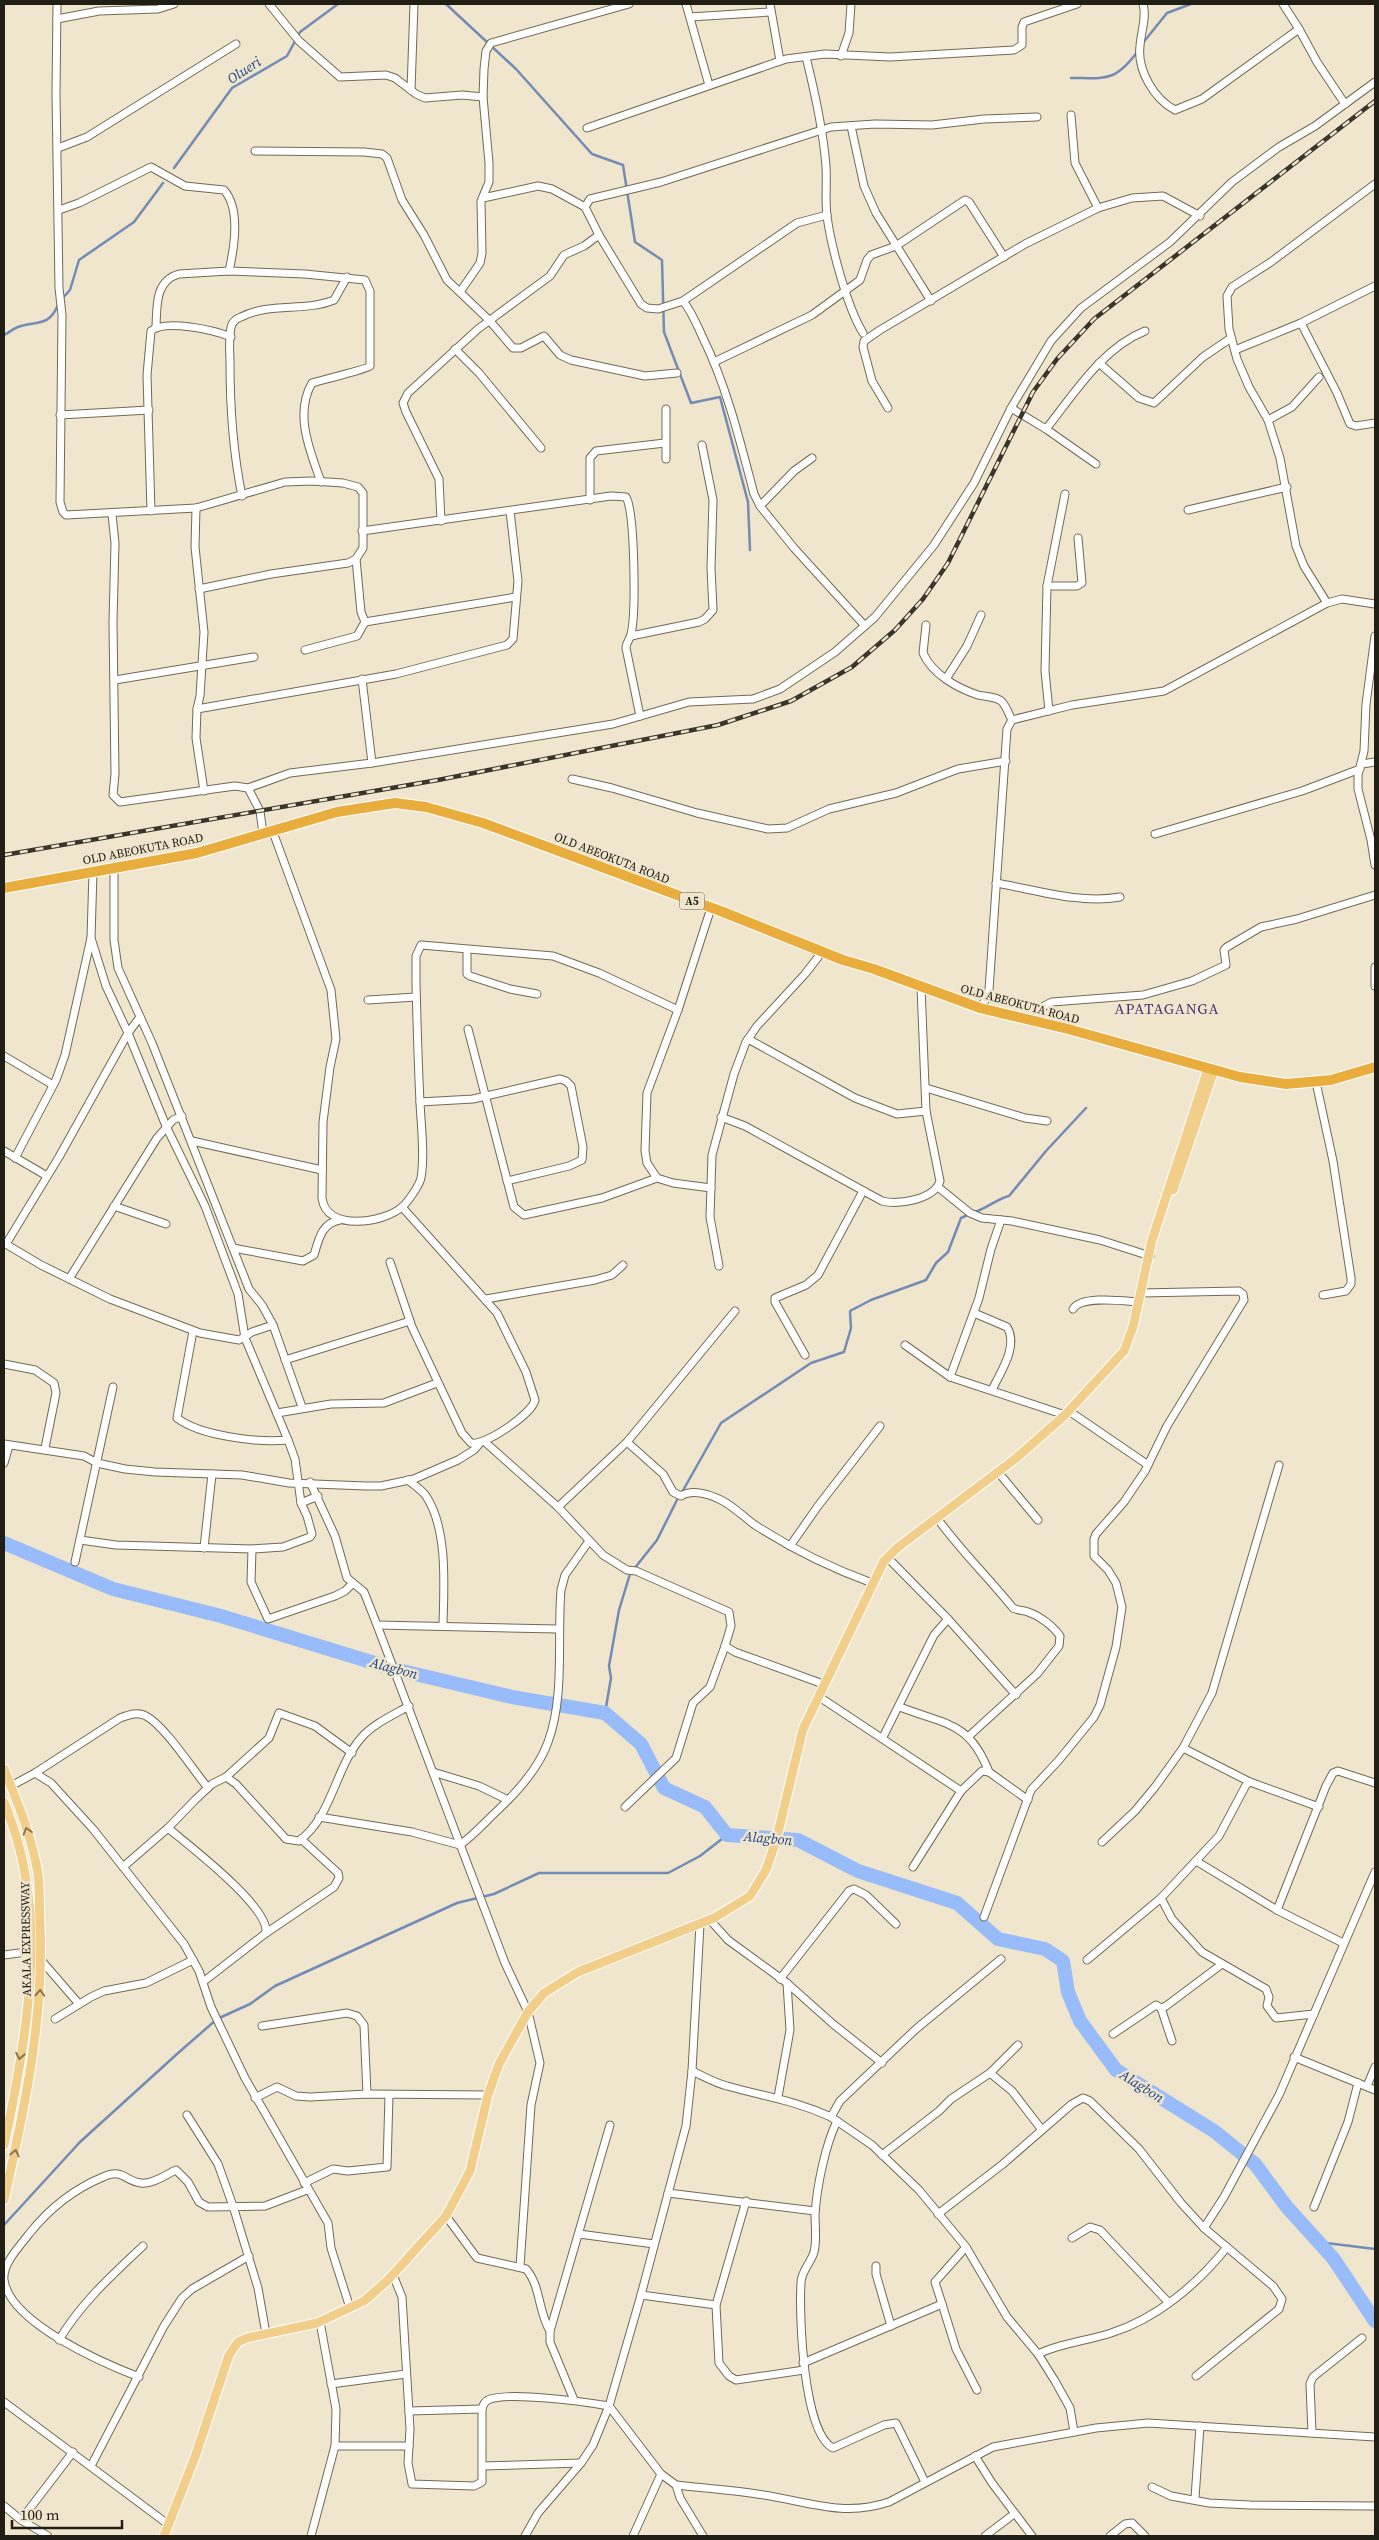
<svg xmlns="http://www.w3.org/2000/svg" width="1379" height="2540" font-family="'Source Serif 4',serif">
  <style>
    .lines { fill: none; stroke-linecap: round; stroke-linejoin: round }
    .stream { stroke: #748cb5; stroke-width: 2.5 }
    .river { stroke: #98bbf9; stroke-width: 14 }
    .minor-casing { stroke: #736a54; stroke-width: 9 }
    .major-casing { stroke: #fff; stroke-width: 11 }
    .highway-casing { stroke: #fff; stroke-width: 12 }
    .minor { stroke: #fff; stroke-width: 7 }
    .major { stroke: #f2ce8b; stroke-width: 9 }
    .highway { stroke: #e9ad3e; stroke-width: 10 }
    .rail-casing { stroke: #39352b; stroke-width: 4.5 }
    .rail { stroke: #efe6cd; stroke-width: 2.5; stroke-dasharray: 8; stroke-linecap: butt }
    .oneway { stroke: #8a7650 }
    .labels { text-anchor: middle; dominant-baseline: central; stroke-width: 5; stroke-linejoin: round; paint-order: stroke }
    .shield { fill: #efe6cd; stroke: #5f5a4c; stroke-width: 1 }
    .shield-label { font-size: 11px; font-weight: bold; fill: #211e15 }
    .street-label { font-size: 12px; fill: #211e15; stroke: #efe6cd }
    .water-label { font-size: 14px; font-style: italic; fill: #1b4088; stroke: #efe6cd }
    .quarter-label { font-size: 15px; letter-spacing: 1px; fill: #463571; stroke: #efe6cd }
  </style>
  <rect width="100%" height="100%" fill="#efe6cd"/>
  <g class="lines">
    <g class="stream">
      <path d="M446 4 516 69 592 154 623 165 635 242 662 260 664 332 691 403 720 397 748 502 750 550"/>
      <path d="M1142 44 1167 13 1191 4"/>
      <path d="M1071 78C1107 78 1115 82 1138 51"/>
      <path d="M174 168 232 88 287 56 300 32 338 4"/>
      <path d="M61 300 70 290 79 260 134 222 163 183"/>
      <path d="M4 335C8 333 13 329 18 327 37 320 48 328 58 305"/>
      <path d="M975 1212C987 1208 999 1198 1009 1196L1046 1151 1086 1108"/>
      <path d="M681 1494 721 1423 811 1363 844 1352 851 1328 850 1311 871 1300 926 1280 936 1263 948 1252 961 1218 970 1214"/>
      <path d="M634 1569 657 1540 678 1498"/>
      <path d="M605 1713 611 1678 609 1666 619 1610 630 1574"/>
      <path d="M4 2225 80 2142 177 2054 217 2019 250 2004 275 1986 457 1903 494 1894 539 1873H668L700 1856 727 1835"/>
      <path d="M1318 2242 1375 2249"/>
    </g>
    <path class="river" d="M4 1543 113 1589 221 1616 394 1669 512 1697 605 1713 641 1744 664 1788 705 1807 727 1835 798 1840 858 1871 957 1903 998 1939 1045 1949 1063 1961 1068 1992 1080 2021 1116 2070 1214 2131 1255 2164 1286 2206 1333 2258 1375 2321"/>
    <defs>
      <g id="minor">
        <path d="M57 4 56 94 59 288 62 315 60 502 63 512 66 515 196 508 285 482 312 481 343 483 358 487 363 493V548L356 559 348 563 271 574 199 589"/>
        <path d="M269 4 299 41 340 77 386 75 395 78 416 94 425 98 462 95 483 97"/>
        <path d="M686 4 709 85"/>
        <path d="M770 4 780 61"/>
        <path d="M1143 4C1147 17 1141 31 1140 46 1137 70 1154 99 1175 110L1202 99 1299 29 1317 62 1345 104"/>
        <path d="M1283 4 1299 29"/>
        <path d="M690 17 770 12"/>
        <path d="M57 19 99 11 158 9 174 4"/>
        <path d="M841 56 849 33 851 4"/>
        <path d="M806 57C815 93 823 129 826 166 827 183 825 200 827 216 831 246 847 307 863 333"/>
        <path d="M411 90 414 4"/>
        <path d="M1071 115 1075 163 1098 208"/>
        <path d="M851 126 864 186 876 213 931 301"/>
        <path d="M587 128 786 59 825 54 890 57 1014 50 1022 45V27L1024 22 1077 4"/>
        <path d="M58 148 87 137 236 44"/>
        <path d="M255 151 364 152 382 154 387 158 402 200 424 235 447 280 489 320 513 348H521L544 336 560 355 571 360 645 376 677 373"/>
        <path d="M585 207 590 199 661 182 831 127 875 124 932 125 984 119 1037 117"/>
        <path d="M59 210 79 203 151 167 185 186 224 190C241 209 234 249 229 271"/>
        <path d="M599 235 641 304 647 308 658 309 683 301 797 223 827 215"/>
        <path d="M460 292 480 263 482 253 481 201 489 182V163L483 97 484 69 486 51 491 43 629 4"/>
        <path d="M683 301C692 312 697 325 703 338 727 387 740 441 754 494L760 506 794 548 865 626"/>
        <path d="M1301 323 1337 393 1350 424 1356 426 1375 423"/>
        <path d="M156 327C157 305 155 281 179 274L229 271 305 274 365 280 370 291V366C368 369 321 380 312 383 294 414 310 451 321 482"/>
        <path d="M455 349 479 373 541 448"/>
        <path d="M1235 350 1301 323 1375 286"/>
        <path d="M714 362 812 315 860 280 867 260 871 255 896 246 965 200 969 202 1004 257"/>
        <path d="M1099 363 1139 398 1154 403 1203 357 1231 338"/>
        <path d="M888 408 872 381 863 347 864 341 880 330 1025 244 1098 208 1132 198 1163 196 1200 216"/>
        <path d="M1011 408 1046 429"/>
        <path d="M60 415 149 410"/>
        <path d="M1268 420 1292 407 1319 377"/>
        <path d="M666 459V409"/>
        <path d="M1096 464 1046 429C1074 394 1102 348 1145 331"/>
        <path d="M242 496C233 452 230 407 230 363 230 351 228 335 232 324 234 321 237 318 241 317 269 302 305 312 334 300L347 277"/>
        <path d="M590 500V458L596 451 665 443"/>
        <path d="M760 506 794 471 812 458"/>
        <path d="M196 508 195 547 204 632 200 696 197 709 196 738 204 791"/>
        <path d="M1188 510 1287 487"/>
        <path d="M151 511 147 375 151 331C165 319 214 330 231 337"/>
        <path d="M112 514 115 543 113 622 115 774 113 795 120 802 235 786 248 788 290 773 372 763 613 724 689 702 753 699 780 689 835 652 875 617 934 545 974 483 1011 408 1051 341 1081 308 1170 242 1232 182 1279 147 1315 126 1375 82"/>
        <path d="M441 521 439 479 406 412 403 403 408 393 478 329 550 276 564 255 584 246 599 235 585 207 552 189 538 186 483 198"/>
        <path d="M362 531 611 496 626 497C635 512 636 615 631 634 630 640 626 642 626 648L640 716"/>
        <path d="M1047 586H1077L1082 583 1078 538"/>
        <path d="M1327 603 1304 566 1296 546 1280 458 1268 420 1249 387 1237 359 1229 329 1227 296 1232 287 1271 262 1375 184"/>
        <path d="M365 622 516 597"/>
        <path d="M926 625 923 653C932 674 957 688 978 695 985 697 998 696 1003 703 1007 708 1009 715 1012 720"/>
        <path d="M631 636 699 622 705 619 713 610 711 568 713 500 702 445"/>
        <path d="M1375 636 1366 704 1364 751 1358 775V789L1371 840 1375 865"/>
        <path d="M305 650 357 636 365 622 361 612 356 559"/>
        <path d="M362 679 372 763"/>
        <path d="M946 679 967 646 981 615"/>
        <path d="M115 680 254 657"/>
        <path d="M197 709 396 674 507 645 513 639 518 581 510 511"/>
        <path d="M1049 711 1045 671 1047 586 1065 494"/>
        <path d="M1362 764 1375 762"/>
        <path d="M572 779 612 788 697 813 768 829 787 828 829 809 896 793 958 769 1006 761"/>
        <path d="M248 788 260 811 263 834"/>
        <path d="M273 832 331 990 336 1039 330 1067 323 1122 322 1198C326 1232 384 1223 402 1207 408 1202 419 1186 421 1178 425 1154 421 1126 420 1102 418 1062 417 1023 416 983V956L421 945 553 956 599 973 678 1010"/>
        <path d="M1155 834 1302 791 1360 769"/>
        <path d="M114 868V940L118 968 152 1043 249 1289 262 1305 273 1325 302 1407"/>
        <path d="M996 883C1036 890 1079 904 1120 897"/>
        <path d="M467 950V974L470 976 510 989 537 994"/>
        <path d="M1375 967V986"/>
        <path d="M368 1000 416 997"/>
        <path d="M980 1008 986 999 989 990 1007 729 1012 720 1072 705 1164 691 1327 603 1342 599 1375 604"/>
        <path d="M1034 1022 1044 1006 1052 1002 1143 995 1192 981 1226 965 1224 950 1227 947 1261 927 1297 919 1375 895"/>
        <path d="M468 1029 514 1207 524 1215 602 1198 657 1178"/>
        <path d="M748 1039 855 1098 897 1114 926 1111"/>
        <path d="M4 1056 53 1085"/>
        <path d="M1316 1082 1333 1161 1351 1278V1284L1346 1291 1323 1295"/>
        <path d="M926 1088 1025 1118 1047 1121"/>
        <path d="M420 1102 473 1099 560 1079 566 1081 571 1086 583 1147 582 1160 569 1166 507 1181"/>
        <path d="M721 1117 745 1126 882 1201C898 1205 934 1200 940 1181L926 1111 921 987"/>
        <path d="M192 1141 322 1170"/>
        <path d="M4 1151 47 1176"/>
        <path d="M15 1158 56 1080 65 1055 91 938 93 872"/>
        <path d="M938 1187 970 1213 982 1218 1012 1221 1100 1240 1150 1256"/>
        <path d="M711 1188 673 1183 657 1178 647 1163 645 1151 647 1093 678 1010 711 908"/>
        <path d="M114 1206 166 1224"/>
        <path d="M4 1243 41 1265 110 1299 200 1333 239 1340 252 1332 273 1325"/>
        <path d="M6 1244 59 1157 128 1033 140 1017"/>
        <path d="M233 1248 303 1261 314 1255C319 1238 322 1223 340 1220"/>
        <path d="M390 1262 412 1327 462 1433 471 1443C485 1446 532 1414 535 1400L526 1372 497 1313 402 1207"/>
        <path d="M719 1266 710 1217 712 1155 734 1074 746 1042 757 1026 805 974 822 952"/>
        <path d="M69 1279 157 1138 173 1120 182 1116"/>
        <path d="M486 1299 595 1280 612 1275 623 1265"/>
        <path d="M1073 1309C1081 1295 1124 1301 1139 1302"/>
        <path d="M974 1313 1007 1327C1019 1346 1000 1373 992 1390"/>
        <path d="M193 1331 177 1418C200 1436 259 1443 288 1440"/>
        <path d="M905 1345 950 1377 1065 1415"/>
        <path d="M805 1355 775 1302V1298L806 1285 818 1275 863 1191"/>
        <path d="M285 1360 410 1321"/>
        <path d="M4 1364 35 1370 54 1383 56 1393 45 1448"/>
        <path d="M950 1377 979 1298 991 1249 1001 1220"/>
        <path d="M1069 1411 1148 1465"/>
        <path d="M277 1413 331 1404 384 1403 437 1383"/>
        <path d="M485 1442 558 1507 603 1555 627 1570 636 1571 729 1612 731 1626 725 1646 710 1687 693 1703 676 1758 625 1807"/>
        <path d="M627 1442 663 1474 673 1492 681 1496C692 1489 709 1494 721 1500 733 1506 744 1517 755 1525 792 1549 831 1568 872 1583"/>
        <path d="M4 1444 84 1456 97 1463 125 1469 155 1472 242 1475 289 1483 366 1486H381L414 1479 458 1460 474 1450 480 1443"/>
        <path d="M4 1463 9 1446"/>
        <path d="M998 1472 1038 1520"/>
        <path d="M408 1480C414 1485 422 1490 426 1496 448 1529 444 1586 443 1624"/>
        <path d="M310 1482 335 1536 347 1578 364 1592 377 1625 505 1963 528 2012 540 2063 531 2105 520 2266"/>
        <path d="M301 1503 318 1496"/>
        <path d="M558 1507 627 1442 735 1311"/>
        <path d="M937 1518C960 1550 988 1577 1013 1608 1019 1611 1023 1610 1028 1612 1040 1616 1053 1626 1060 1636L1059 1646 1037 1674 969 1736"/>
        <path d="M80 1540 116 1545 252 1549 283 1547 310 1537 312 1534 307 1516 301 1503 295 1459 288 1440 245 1338 238 1294 205 1206 166 1126 128 1033 106 986 91 938"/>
        <path d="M790 1546 818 1506 880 1426"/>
        <path d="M204 1548 212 1474"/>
        <path d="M252 1549 251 1582 268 1619 335 1596 345 1591 352 1584"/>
        <path d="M75 1562 113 1387"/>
        <path d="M948 1619 1016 1695"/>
        <path d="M377 1625 558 1629"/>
        <path d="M725 1646 735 1652 823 1684"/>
        <path d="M818 1696 961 1791 913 1867"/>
        <path d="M900 1707C946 1725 969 1721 989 1772L982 1771 961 1791"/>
        <path d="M883 1737 934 1635 948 1619 887 1557"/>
        <path d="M1183 1748 1250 1782 1319 1807"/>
        <path d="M433 1772 479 1786 508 1800"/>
        <path d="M989 1772 1028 1800"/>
        <path d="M35 1773 51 1783 93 1829 184 1944 199 1971 211 2007 245 2078 328 2223 331 2248 350 2308"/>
        <path d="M226 1777 236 1784 286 1839 299 1841C332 1817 335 1768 361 1738 373 1724 393 1715 409 1706"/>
        <path d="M1250 1782 1246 1785 1219 1836 1161 1898 1172 1919 1202 1952 1266 1989 1269 1997 1267 2006 1276 2018 1314 2014"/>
        <path d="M11 1786 35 1773 120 1718C128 1715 138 1711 146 1716 165 1726 193 1770 208 1788"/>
        <path d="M319 1817 412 1832 460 1845C475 1834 486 1821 499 1809 519 1790 539 1768 548 1742 565 1697 557 1638 561 1590L565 1575 589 1541"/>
        <path d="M168 1828C188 1845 270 1907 266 1933"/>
        <path d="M1102 1842 1135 1811 1155 1787 1183 1748 1212 1693 1279 1465"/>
        <path d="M1196 1861 1277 1910 1343 1943"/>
        <path d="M123 1867 168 1828 195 1800 212 1784 226 1777 269 1738 279 1713 315 1726 352 1753"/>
        <path d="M1277 1910 1326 1786 1333 1773 1338 1771 1375 1783"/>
        <path d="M984 1917 1031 1790 1059 1760 1094 1717 1100 1705 1116 1647 1122 1607 1116 1583 1108 1570 1094 1556V1539L1096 1534 1124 1502 1145 1471 1167 1426 1244 1300 1243 1294 1239 1291 1141 1293"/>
        <path d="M710 1920 728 1940 787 1983 833 2024 882 2063"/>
        <path d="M4 1955 19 1953"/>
        <path d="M1001 1959 916 2029 840 2101 831 2117 872 2145 896 2168 919 2190 966 2247 1007 2317 1038 2354 1055 2381 1070 2408 1074 2432"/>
        <path d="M41 1960 79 2004"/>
        <path d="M1087 1960 1161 1898"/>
        <path d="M780 1979 849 1891 854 1889 866 1895 896 1924"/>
        <path d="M203 1982 266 1933 334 1887 339 1878 338 1873 301 1839"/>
        <path d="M1161 2008 1172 2041"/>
        <path d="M55 2019 91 1997 104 1991 146 1983 193 1960"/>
        <path d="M262 2026 347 2013 357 2016 364 2025 367 2094"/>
        <path d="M1113 2034 1156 2005 1161 2008 1166 2006 1222 1964"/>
        <path d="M1294 2057 1375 2090"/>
        <path d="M692 2071C703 2076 715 2083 727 2086 766 2097 794 2100 831 2117"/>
        <path d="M990 2073 1012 2091 1042 2130"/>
        <path d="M1367 2086 1375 2067"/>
        <path d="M778 2097 790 2030 787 1983"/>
        <path d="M255 2098 277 2087 296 2096 310 2097 367 2094 488 2095"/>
        <path d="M187 2115 218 2164 233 2206 258 2288 266 2334"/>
        <path d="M837 2121C825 2146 817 2186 815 2214 815 2226 817 2241 814 2252 811 2263 801 2271 801 2283 799 2314 803 2433 833 2448L884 2425 896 2423 925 2482"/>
        <path d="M882 2155 939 2111 951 2099 990 2073 1018 2045"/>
        <path d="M304 2183 333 2169 348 2171 387 2167 389 2095"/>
        <path d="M668 2193 815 2211"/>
        <path d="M746 2201 716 2305 719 2363 729 2376 736 2380 804 2370"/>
        <path d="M1314 2207 1348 2122 1358 2083"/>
        <path d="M938 2214 1003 2164 1072 2104 1083 2098 1090 2101 1139 2149 1181 2203 1204 2228 1273 2286 1282 2299 1279 2309 1196 2376"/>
        <path d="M446 2216 477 2258 526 2269C541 2286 538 2312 550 2331"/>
        <path d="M1204 2228 1224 2197 1279 2095 1375 1872"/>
        <path d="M579 2234 654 2244"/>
        <path d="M1072 2238 1090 2227 1100 2230 1169 2303"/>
        <path d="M876 2266V2274L891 2326"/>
        <path d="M393 2275 402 2297 410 2429 408 2463 412 2484 474 2486 482 2482V2409C483 2405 484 2402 488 2400 507 2391 586 2402 609 2406L661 2474 676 2485 680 2498 703 2536"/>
        <path d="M641 2295 716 2305"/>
        <path d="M942 2304 956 2349 977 2390"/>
        <path d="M59 2340C81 2303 112 2275 143 2246"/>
        <path d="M1038 2354C1061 2343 1087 2341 1111 2333 1156 2319 1198 2284 1227 2247"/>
        <path d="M803 2363 942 2304 935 2282 966 2247"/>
        <path d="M139 2377C103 2363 10 2323 4 2280 2 2264 20 2246 29 2234 48 2210 74 2189 103 2177 124 2168 124 2181 141 2183 152 2185 167 2174 176 2170L188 2182 199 2202 208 2207 265 2206 307 2190"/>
        <path d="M331 2384 406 2374"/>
        <path d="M574 2400 550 2342V2331L610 2125"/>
        <path d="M4 2402 169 2525"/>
        <path d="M409 2411 482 2409"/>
        <path d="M1312 2433 1310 2384 1313 2377 1362 2338"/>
        <path d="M335 2446H409"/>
        <path d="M975 2456 992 2483 1032 2536"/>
        <path d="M91 2466 164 2326 182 2298 192 2289 249 2256"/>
        <path d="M483 2466 581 2463"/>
        <path d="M676 2485C703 2488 730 2490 757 2494 804 2500 841 2518 889 2502L993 2447 1096 2428 1148 2423 1375 2437"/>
        <path d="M1152 2487 1171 2496 1209 2503 1250 2505 1375 2506"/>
        <path d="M1195 2498 1200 2426"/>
        <path d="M4 2506 21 2520 48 2536"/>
        <path d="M21 2520 73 2452"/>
        <path d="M311 2536 335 2446 336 2409 320 2322"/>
        <path d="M525 2536 538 2513 581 2463 593 2445 609 2406 641 2295 686 2126 692 2071 700 1924"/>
        <path d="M633 2536 661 2474"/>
        <path d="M985 2536 1014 2514"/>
        <path d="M1110 2536 1125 2524 1132 2523 1145 2536"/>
      </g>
      <g id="major">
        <path d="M1173 1190 1214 1070"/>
        <path d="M4 1769C18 1803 32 1837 38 1874 40 1890 39 1907 40 1923 44 2019 25 2107 4 2200"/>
        <path d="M4 1802C13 1825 21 1849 25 1874 41 1958 22 2062 4 2145"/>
        <path d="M164 2536 195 2457 229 2355 238 2342 247 2338 317 2323 364 2301 387 2281 446 2216 470 2171 488 2095 499 2064 528 2012 544 1993 578 1972 714 1918 750 1896 766 1870 776 1841 803 1729 884 1561 897 1548 1015 1459 1065 1415 1124 1351 1133 1327 1152 1240 1208 1069"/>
      </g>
      <path id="highway" d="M4 888 197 853 337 812 395 803 426 807 483 823 723 912 843 960 874 969 980 1008 1068 1029 1240 1077 1286 1084 1331 1080 1375 1067"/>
    </defs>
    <use href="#minor" class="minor-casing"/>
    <use href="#major" class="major-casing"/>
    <use href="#highway" class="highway-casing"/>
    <use href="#minor" class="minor"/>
    <use href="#major" class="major"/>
    <use href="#highway" class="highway"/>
    <defs>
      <path id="rail" d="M4 855 438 780 718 725 791 701 852 667 895 630 923 599 948 563 1033 392 1057 359 1094 319 1375 101"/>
    </defs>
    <use href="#rail" class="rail-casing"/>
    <use href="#rail" class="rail"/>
  </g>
  <defs><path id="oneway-chevron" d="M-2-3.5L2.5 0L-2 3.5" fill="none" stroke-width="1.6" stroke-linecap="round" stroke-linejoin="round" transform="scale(1.25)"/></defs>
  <g class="oneway">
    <use href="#oneway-chevron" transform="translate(27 1831) rotate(-108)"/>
    <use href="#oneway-chevron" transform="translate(40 1993) rotate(-87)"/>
    <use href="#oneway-chevron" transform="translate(20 2056) rotate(100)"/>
    <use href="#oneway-chevron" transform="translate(15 2153) rotate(-77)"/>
  </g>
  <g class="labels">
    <rect class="shield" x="679.5" y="892.5" width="25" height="17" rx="4"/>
    <g class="shield-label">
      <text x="692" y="901">A5</text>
    </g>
    <g class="street-label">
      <text transform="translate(143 849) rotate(-11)">OLD ABEOKUTA ROAD</text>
      <text transform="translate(612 858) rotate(21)">OLD ABEOKUTA ROAD</text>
      <text transform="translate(1020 1004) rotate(15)">OLD ABEOKUTA ROAD</text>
      <text transform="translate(26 1939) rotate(-91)">AKALA EXPRESSWAY</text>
    </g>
    <g class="water-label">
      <text transform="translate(244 70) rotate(-33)">Olueri</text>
      <text transform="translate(394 1668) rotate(15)">Alagbon</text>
      <text transform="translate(768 1838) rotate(5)">Alagbon</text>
      <text transform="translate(1142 2086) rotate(32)">Alagbon</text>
    </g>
    <g class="quarter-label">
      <text x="1167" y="1008">APATAGANGA</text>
    </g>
  </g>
  <rect width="1379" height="2540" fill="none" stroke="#211e15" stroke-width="10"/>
  <path d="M12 2520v8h110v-8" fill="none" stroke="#211e15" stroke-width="2.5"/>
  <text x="20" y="2520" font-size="15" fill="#211e15" stroke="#efe6cd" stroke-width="4" paint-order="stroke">100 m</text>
</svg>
